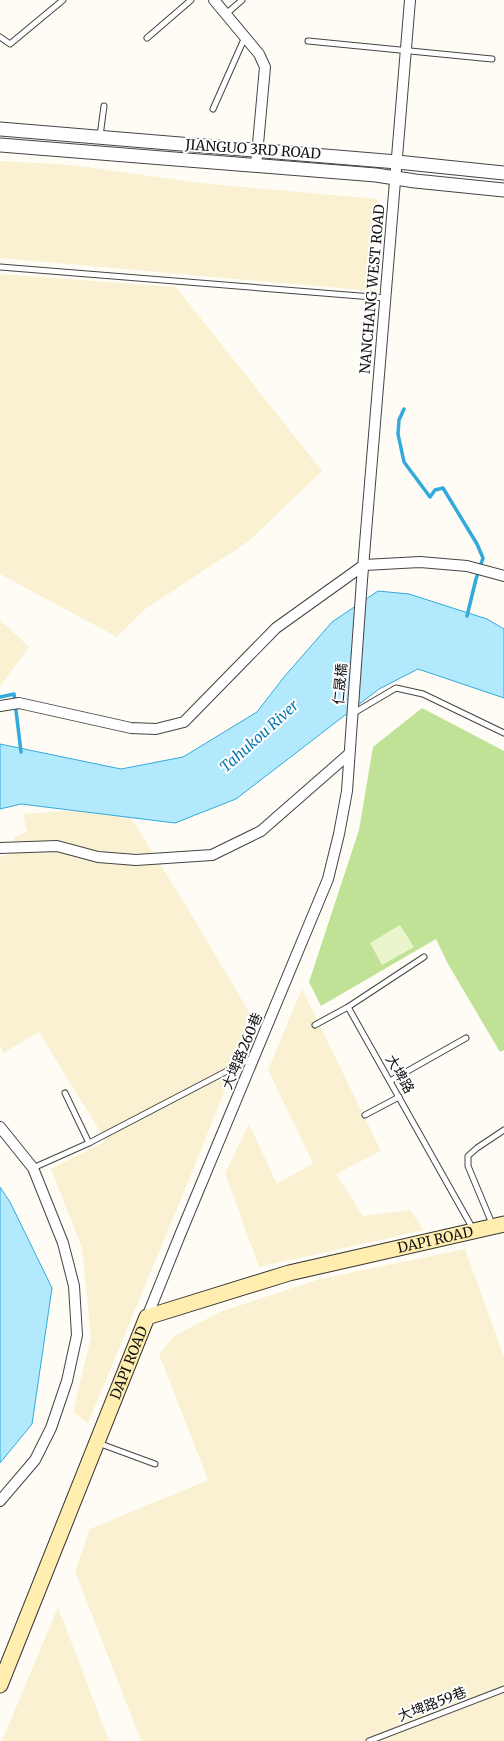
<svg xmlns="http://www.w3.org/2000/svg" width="504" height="1741" font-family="Merriweather,'Noto Sans TC',serif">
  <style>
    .farmland { fill: #f9f1d1 }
    .forest { fill: #c0e296 }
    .pitch { fill: #ebf5cc }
    .water { fill: #b3e9fd; stroke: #32aadc }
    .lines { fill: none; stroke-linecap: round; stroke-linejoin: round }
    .stream { stroke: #32aadc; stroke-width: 3.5 }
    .service-casing { stroke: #444; stroke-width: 7 }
    .minor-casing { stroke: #444; stroke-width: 12 }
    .tertiary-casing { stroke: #444; stroke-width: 15 }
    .secondary-casing { stroke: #333; stroke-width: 17 }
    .service { stroke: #fff; stroke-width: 5 }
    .minor { stroke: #fff; stroke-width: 10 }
    .tertiary { stroke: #fff; stroke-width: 13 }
    .secondary { stroke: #ffeeb0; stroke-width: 15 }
    .labels { text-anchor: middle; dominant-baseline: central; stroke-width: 4; stroke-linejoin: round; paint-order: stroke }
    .street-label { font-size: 14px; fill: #111; stroke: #fff }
    .water-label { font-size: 15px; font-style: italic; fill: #0a7bb2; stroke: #fff }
  </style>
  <rect width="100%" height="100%" fill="#fffcf5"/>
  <g class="farmland">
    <path d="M0 161 71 165 199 183 378 199 372 291 0 258Z"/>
    <path d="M0 274 176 287 322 471 249 541 145 609 117 637 0 574Z"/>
    <path d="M0 620 29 647 0 686Z"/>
    <path d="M124 807 185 904 253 1019 195 1165 88 1423 73 1412 91 1337 82 1248 51 1169 106 1141 39 1032 3 1053 0 1046V857L11 854 15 837 27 832 23 814Z"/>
    <path d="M302 989 381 1151 336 1174 363 1216 410 1210 424 1230 259 1267 225 1173 249 1124 277 1184 313 1163 268 1070Z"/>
    <path d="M465 1249 504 1357V1741H141L75 1571 90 1529 208 1480 159 1354 174 1336 220 1312 320 1279Z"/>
    <path d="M58 1607 109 1741H2Z"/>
  </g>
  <path class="forest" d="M422 708 504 751V1050L500 1052 448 964 436 939 321 1006 309 982 359 830 373 747Z"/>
  <path class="pitch" d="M400 925 414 947 382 965 370 943Z"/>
  <g class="water">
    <path d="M378 591 409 594 487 619 504 629V698L418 669 379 689 236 799 175 823 21 804 0 809V744L121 769 183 757 257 712 284 677 332 622Z"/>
    <path d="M0 1187 10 1202 52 1288 32 1424 0 1463Z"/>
  </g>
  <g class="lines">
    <g class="stream">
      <path d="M404 409 399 420 398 434 404 462 430 497 435 490 443 488 477 544 483 558 476 579 467 616"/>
      <path d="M0 697 14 694 21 752"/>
    </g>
    <defs>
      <g id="service">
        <path d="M226 14 242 0"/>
        <path d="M0 37 10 44 63 0"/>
        <path d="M147 38 191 0"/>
        <path d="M308 41 492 59"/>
        <path d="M213 109 245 37"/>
        <path d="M100 136 104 106"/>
        <path d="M0 267 385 298"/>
        <path d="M352 714 396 688 423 694 504 733"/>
        <path d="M424 957 348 1007 473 1229"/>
        <path d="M315 1025 348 1007"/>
        <path d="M390 1081 466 1038"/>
        <path d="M65 1093 89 1143"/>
        <path d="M365 1115 399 1097"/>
        <path d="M33 1168 89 1143 252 1058"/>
        <path d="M493 1226 468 1166V1156L477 1148 504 1130"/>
        <path d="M98 1443 155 1464"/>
        <path d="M369 1741 504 1689"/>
      </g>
      <g id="minor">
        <path d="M214 0 259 54 265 67 256 166"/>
        <path d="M0 706 19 703 131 728 156 729 184 722 276 628 364 565 420 562 467 566 504 576"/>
        <path d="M0 848 57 846 98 857 136 860 212 855 261 831 349 754"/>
        <path d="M0 1127 33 1168 63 1243 74 1286 77 1335 67 1381 51 1428 35 1460 0 1501"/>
        <path d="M147 1317 180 1235 328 879 339 834 347 791 362 580 410 0"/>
      </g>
      <g id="tertiary">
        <path d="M0 129 397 162 504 173"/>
        <path d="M0 145 376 175 415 181 504 190"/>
      </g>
      <g id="secondary">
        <path id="s1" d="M0 1685 147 1317 289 1273 504 1224"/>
      </g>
    </defs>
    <use href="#service" class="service-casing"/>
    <use href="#minor" class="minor-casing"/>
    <use href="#tertiary" class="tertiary-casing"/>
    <use href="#secondary" class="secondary-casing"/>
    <use href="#service" class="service"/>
    <use href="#minor" class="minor"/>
    <use href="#tertiary" class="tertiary"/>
    <use href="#secondary" class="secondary"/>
  </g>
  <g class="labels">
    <g class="street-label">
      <text transform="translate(253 149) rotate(4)">JIANGUO 3RD ROAD</text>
      <text transform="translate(372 289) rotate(-85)">NANCHANG WEST ROAD</text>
      <text transform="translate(340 684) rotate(-85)">仁晟橋</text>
      <text transform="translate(242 1051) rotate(-67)">大埤路260巷</text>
      <text transform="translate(400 1074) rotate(60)">大埤路</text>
      <text stroke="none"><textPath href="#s1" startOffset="695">DAPI ROAD</textPath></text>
      <text stroke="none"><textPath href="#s1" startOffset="347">DAPI ROAD</textPath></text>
      <text transform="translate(432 1704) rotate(-21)">大埤路59巷</text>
    </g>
    <g class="water-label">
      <text transform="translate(259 736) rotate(-42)">Tahukou River</text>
    </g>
  </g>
</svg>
